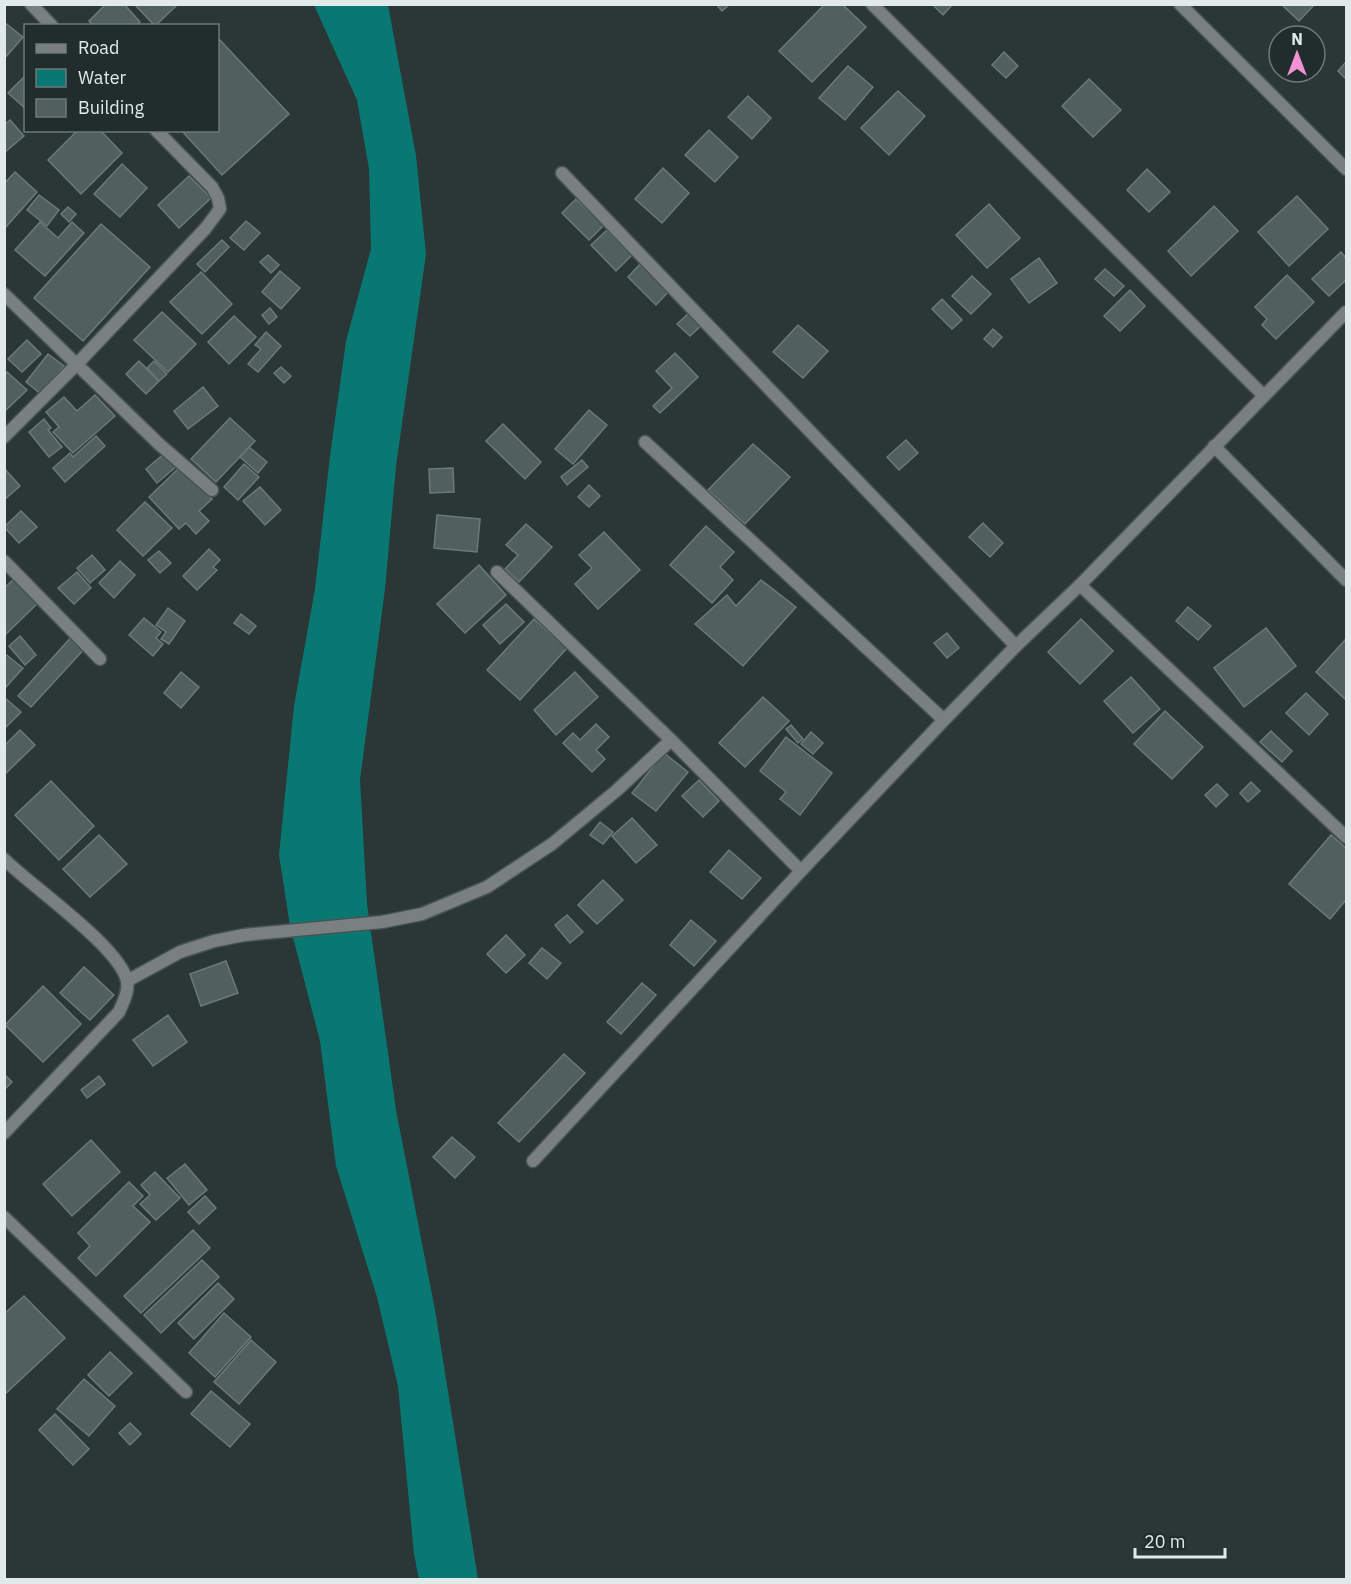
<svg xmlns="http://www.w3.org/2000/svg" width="1351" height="1584" font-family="'IBM Plex Sans',sans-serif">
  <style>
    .water { fill: #097873 }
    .building { fill: #515f5e; stroke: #6a7a78; stroke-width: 1.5 }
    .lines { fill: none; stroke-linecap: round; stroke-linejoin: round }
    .street-casing { stroke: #475453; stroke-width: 15 }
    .street { stroke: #79807f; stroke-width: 12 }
  </style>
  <rect width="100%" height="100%" fill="#2a3736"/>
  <path class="water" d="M314 5H388L416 156 426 254 396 466 385 589 360 780 367 904 396 1110 435 1310 478 1579H419L414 1554 398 1386 377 1297 336 1166 320 1041 290 926 279 855 294 706 315 589 330 456 346 341 371 249 369 169 357 100Z"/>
  <g class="building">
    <path d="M106 4H124L140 22 136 26H94L89 21Z"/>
    <path d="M134 4H176L177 5 155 26Z"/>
    <path d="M716 4H730L722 11Z"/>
    <path d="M825 4H842L866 27 812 82 779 51Z"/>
    <path d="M932 4H953L943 15Z"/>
    <path d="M1281 4H1315L1299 21Z"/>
    <path d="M4 22 23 37 4 59Z"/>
    <path d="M218 38 289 114 222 175 181 130H218Z"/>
    <path d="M1004 52 1018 66 1006 78 992 65Z"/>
    <path d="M1346 62V79L1338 71Z"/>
    <path d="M848 66 873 87 845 120 819 98Z"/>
    <path d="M26 75V109L8 93Z"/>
    <path d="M1089 79 1121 110 1093 137 1062 106Z"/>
    <path d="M898 91 925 116 889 155 861 128Z"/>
    <path d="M748 96 771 118 752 139 728 117Z"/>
    <path d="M10 120 24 136 4 153V125Z"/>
    <path d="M78 130H100L122 153 81 194 48 160Z"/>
    <path d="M709 130 738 157 715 182 685 155Z"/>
    <path d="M122 164 147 188 120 217 94 194Z"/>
    <path d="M663 168 689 193 662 223 635 199Z"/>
    <path d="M1147 169 1170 192 1149 212 1127 190Z"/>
    <path d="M15 172 37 192 5 228 4 184Z"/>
    <path d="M189 176 211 198 179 228 158 205Z"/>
    <path d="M39 195 59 210 47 226 27 210Z"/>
    <path d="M1297 196 1328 229 1289 266 1258 232Z"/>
    <path d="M576 199 604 225 589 240 562 213Z"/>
    <path d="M989 204 1020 238 987 268 956 235Z"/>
    <path d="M1214 206 1238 231 1191 276 1168 251Z"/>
    <path d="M68 207 76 214 69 222 61 214Z"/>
    <path d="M246 221 260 233 244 250 230 238Z"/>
    <path d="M40 222 58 238 72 222 84 233 45 276 15 250Z"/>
    <path d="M101 224 150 267 83 341 34 298Z"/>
    <path d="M607 230 632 255 616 271 591 245Z"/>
    <path d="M222 240 229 247 205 272 197 264Z"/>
    <path d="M1341 252 1346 258V280L1329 296 1312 279Z"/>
    <path d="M268 255 279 265 271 273 260 262Z"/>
    <path d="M1039 258 1057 283 1029 303 1011 279Z"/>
    <path d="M640 264 669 291 656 305 628 277Z"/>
    <path d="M1105 269 1124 286 1114 296 1095 279Z"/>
    <path d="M280 271 300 288 281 309 262 292Z"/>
    <path d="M201 272 232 304 202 334 170 302Z"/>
    <path d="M1287 275 1314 302 1276 339 1262 325 1267 319 1255 307Z"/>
    <path d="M972 276 991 294 971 314 952 296Z"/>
    <path d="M1130 290 1145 306 1120 331 1104 316Z"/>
    <path d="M942 299 962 320 952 329 932 309Z"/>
    <path d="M270 308 277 317 269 324 262 315Z"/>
    <path d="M162 312 196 344 168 372 134 340Z"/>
    <path d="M690 312 702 325 690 336 677 324Z"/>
    <path d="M234 316 256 337 229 364 208 342Z"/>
    <path d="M798 325 828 351 803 378 773 352Z"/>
    <path d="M993 329 1002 337 993 347 984 339Z"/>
    <path d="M266 332 281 346 258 372 248 364 261 349 255 345Z"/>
    <path d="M27 340 41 354 22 372 8 359Z"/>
    <path d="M675 353 698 377 660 413 653 406 672 388 656 371Z"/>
    <path d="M48 354 64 366 42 395 26 382Z"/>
    <path d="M139 361 159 381 146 394 126 374Z"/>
    <path d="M154 361 167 374 159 381 147 368Z"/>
    <path d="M281 367 291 376 284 383 274 373Z"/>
    <path d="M7 372 27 390 4 412V375Z"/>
    <path d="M203 387 218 406 188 429 174 411Z"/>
    <path d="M95 395 115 416 73 453 53 432 59 427 46 412 64 397 77 411Z"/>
    <path d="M589 410 607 425 573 464 555 449Z"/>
    <path d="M230 418 255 441 216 482 191 459Z"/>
    <path d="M44 419 51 428 48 430 62 447 49 457 29 432Z"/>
    <path d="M503 424 541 462 525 479 486 441Z"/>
    <path d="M96 436 105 446 65 482 53 468 70 453 73 457Z"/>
    <path d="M906 440 918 453 899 470 887 457Z"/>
    <path d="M753 444 790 477 745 524 708 490Z"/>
    <path d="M249 447 267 462 258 473 240 457Z"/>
    <path d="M165 453 177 466 157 483 146 469Z"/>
    <path d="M582 460 588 467 567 485 561 477Z"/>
    <path d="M244 464 259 477 238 500 224 487Z"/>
    <path d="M180 467 212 499 199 511 209 521 196 534 186 523 179 529 149 497Z"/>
    <path d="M4 468 20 486 4 500Z"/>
    <path d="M453 468 454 492 430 493 429 469Z"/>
    <path d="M589 485 600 496 589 507 578 497Z"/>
    <path d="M260 487 281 510 265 525 243 501Z"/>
    <path d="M145 502 172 528 143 556 117 530Z"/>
    <path d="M21 511 37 527 19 543 4 527Z"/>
    <path d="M437 515 480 519 477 552 434 548Z"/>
    <path d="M983 523 1003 543 990 557 969 537Z"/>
    <path d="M526 524 552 547 519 582 505 569 518 555 506 545Z"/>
    <path d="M706 526 734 552 720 567 733 580 712 603 670 565Z"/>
    <path d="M604 532 640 570 598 609 575 584 592 568 579 555Z"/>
    <path d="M209 549 220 560 213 567 217 570 197 590 183 576Z"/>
    <path d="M159 551 171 563 160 573 148 560Z"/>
    <path d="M92 555 105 570 90 583 77 568Z"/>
    <path d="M120 561 135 575 114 598 99 583Z"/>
    <path d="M479 565 506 595 465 633 437 604Z"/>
    <path d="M77 572 91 588 74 604 58 588Z"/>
    <path d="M14 579 38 603 4 636V588Z"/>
    <path d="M761 580 796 607 743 666 695 624 727 595 736 606Z"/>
    <path d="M506 604 524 622 500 644 483 625Z"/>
    <path d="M1188 607 1211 626 1198 640 1176 621Z"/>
    <path d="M168 608 185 621 169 644 161 639 166 632 156 625Z"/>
    <path d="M241 614 256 626 249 634 234 623Z"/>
    <path d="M144 618 161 632 156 638 163 644 153 656 129 635Z"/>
    <path d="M534 619 567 648 520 700 487 670Z"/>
    <path d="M1081 619 1113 651 1080 684 1048 652Z"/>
    <path d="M1266 628 1296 666 1244 707 1214 668Z"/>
    <path d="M947 633 959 648 947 658 934 643Z"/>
    <path d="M74 634 87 646 31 707 18 696Z"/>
    <path d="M20 636 36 655 25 665 9 646Z"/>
    <path d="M1346 639V700L1316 672Z"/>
    <path d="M4 653 23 668 6 687 4 686Z"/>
    <path d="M181 672 199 687 181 708 164 693Z"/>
    <path d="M575 672 598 697 556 735 534 710Z"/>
    <path d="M1131 677 1160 709 1133 733 1104 701Z"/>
    <path d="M1306 693 1328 714 1309 735 1286 713Z"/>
    <path d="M4 697 21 712 4 729Z"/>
    <path d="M763 697 789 721 745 767 719 743Z"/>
    <path d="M1165 711 1203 747 1172 779 1134 744Z"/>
    <path d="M596 724 609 737 596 750 605 759 592 772 563 743 573 733 580 740Z"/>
    <path d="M791 725 803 739 798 743 786 729Z"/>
    <path d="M20 730 35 745 4 775V746Z"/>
    <path d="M1271 731 1292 751 1282 762 1260 742Z"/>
    <path d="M811 732 823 743 813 754 801 744Z"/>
    <path d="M786 737 832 773 800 815 780 799 786 792 760 771Z"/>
    <path d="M664 753 688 772 656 811 632 793Z"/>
    <path d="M699 780 719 801 703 817 682 796Z"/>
    <path d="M51 781 94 826 59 860 15 815Z"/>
    <path d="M1251 782 1260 791 1248 802 1240 793Z"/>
    <path d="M1217 784 1228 795 1216 807 1205 795Z"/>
    <path d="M632 818 657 845 636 863 612 836Z"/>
    <path d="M600 822 613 832 603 844 590 835Z"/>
    <path d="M99 835 127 864 90 897 63 869Z"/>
    <path d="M1331 835 1346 848V900L1330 919 1289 884Z"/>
    <path d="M729 850 761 878 742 899 710 872Z"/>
    <path d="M603 880 623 900 597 924 578 905Z"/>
    <path d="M567 915 583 932 570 943 555 925Z"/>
    <path d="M691 920 716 941 694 966 670 945Z"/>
    <path d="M506 935 525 955 506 973 487 954Z"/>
    <path d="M542 948 561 963 547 979 529 963Z"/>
    <path d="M226 961 238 993 201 1006 190 974Z"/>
    <path d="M84 967 114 995 90 1020 60 993Z"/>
    <path d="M642 983 656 995 621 1034 607 1022Z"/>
    <path d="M43 986 81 1024 43 1062 5 1025Z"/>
    <path d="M168 1015 187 1042 153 1066 133 1040Z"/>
    <path d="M564 1054 585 1073 519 1142 498 1123Z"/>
    <path d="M4 1074 12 1082 4 1090Z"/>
    <path d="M99 1076 105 1084 87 1098 81 1090Z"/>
    <path d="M452 1137 475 1157 455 1178 433 1157Z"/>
    <path d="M91 1140 120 1172 72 1216 43 1184Z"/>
    <path d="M185 1164 207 1190 189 1205 167 1178Z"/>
    <path d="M155 1172 180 1198 156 1220 140 1204 150 1195 141 1185Z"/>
    <path d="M129 1182 143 1196 133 1206 150 1222 96 1276 78 1258 90 1246 78 1233Z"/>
    <path d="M205 1196 216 1208 199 1224 188 1212Z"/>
    <path d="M193 1230 210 1248 141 1313 124 1296Z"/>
    <path d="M202 1260 219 1277 161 1333 144 1315Z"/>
    <path d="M218 1283 234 1299 194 1339 178 1323Z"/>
    <path d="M24 1296 65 1338 4 1395V1314Z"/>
    <path d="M224 1313 251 1337 215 1377 189 1353Z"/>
    <path d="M251 1340 276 1362 239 1404 214 1382Z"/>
    <path d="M110 1352 132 1373 109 1396 88 1375Z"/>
    <path d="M84 1379 115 1406 89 1436 57 1409Z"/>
    <path d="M211 1391 250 1424 230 1447 191 1414Z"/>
    <path d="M55 1414 89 1449 73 1465 39 1430Z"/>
    <path d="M130 1423 141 1434 130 1445 119 1433Z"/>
  </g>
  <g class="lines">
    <defs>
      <g id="street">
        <path d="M31 4 52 26"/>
        <path d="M872 4 1264 396"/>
        <path d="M1180 4 1346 169"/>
        <path d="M562 173 1016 646"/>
        <path d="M4 294 159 444 212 490"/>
        <path d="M4 437 77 364 205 229 220 209 218 198 212 187 156 130"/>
        <path d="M645 442 944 720"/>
        <path d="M1214 446 1346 580"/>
        <path d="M4 561 100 659"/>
        <path d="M497 572 671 740 801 871"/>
        <path d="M1080 585 1346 837"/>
        <path d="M4 859C32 887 120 947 127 981 129 992 123 1002 119 1012L4 1133"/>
        <path d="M127 981 180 952 214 941 244 935 382 922 422 914 487 887 552 844 616 791 671 740"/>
        <path d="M533 1161 801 871 944 720 1016 646 1080 585 1346 312"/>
        <path d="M4 1217 186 1392"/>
      </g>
    </defs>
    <use href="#street" class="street-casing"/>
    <use href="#street" class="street"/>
  </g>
  <rect width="1351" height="1584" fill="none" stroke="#e1eae9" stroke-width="12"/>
  <rect x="24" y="24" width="195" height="108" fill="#202d2c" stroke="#6d7978" stroke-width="1.5"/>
  <rect x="36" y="44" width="30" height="9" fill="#79807f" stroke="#6d7978" stroke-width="1.5"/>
  <text x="78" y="54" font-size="18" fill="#e1eae9">Road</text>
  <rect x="36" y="69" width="30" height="18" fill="#097873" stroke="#6d7978" stroke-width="1.5"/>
  <text x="78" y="84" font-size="18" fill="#e1eae9">Water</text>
  <rect x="36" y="99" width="30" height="18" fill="#515f5e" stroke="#6d7978" stroke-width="1.5"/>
  <text x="78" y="114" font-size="18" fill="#e1eae9">Building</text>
  <g transform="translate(1297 54)"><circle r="28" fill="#202d2c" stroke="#6d7978" stroke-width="1.5"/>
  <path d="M0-4.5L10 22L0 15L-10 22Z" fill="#f391d5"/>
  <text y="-9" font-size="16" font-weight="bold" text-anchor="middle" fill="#e1eae9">N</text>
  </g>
  <path d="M1135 1548v9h90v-9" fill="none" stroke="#e1eae9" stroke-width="3"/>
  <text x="1144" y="1548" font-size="18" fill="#e1eae9" stroke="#202d2c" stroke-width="4.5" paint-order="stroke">20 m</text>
</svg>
